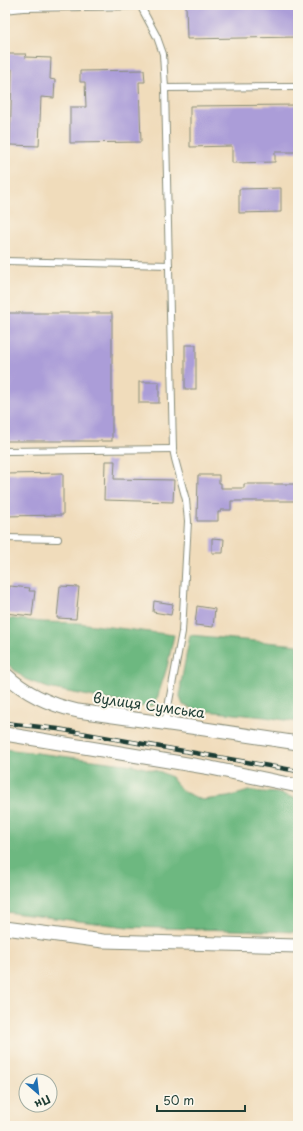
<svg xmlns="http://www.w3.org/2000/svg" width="303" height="1131" font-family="'Playpen Sans',sans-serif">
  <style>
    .forest { fill: #6db880; stroke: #467a5a }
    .building { fill: #ab9dd8 }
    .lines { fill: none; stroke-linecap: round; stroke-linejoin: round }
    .service-casing { stroke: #888c78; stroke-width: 8 }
    .minor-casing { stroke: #888c78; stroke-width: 15 }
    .service { stroke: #fff; stroke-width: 6 }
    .minor { stroke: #fff; stroke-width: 13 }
    .rail-casing { stroke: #1f3d34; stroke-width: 4.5 }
    .rail { stroke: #fbf7ec; stroke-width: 3; stroke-dasharray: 9; stroke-linecap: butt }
    .labels { text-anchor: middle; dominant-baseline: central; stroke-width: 4; stroke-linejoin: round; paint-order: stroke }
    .street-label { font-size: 14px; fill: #1f3d34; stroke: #fbf7ec }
  </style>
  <rect width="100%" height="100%" fill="#fbf7ec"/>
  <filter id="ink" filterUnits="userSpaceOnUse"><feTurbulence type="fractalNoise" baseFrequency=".025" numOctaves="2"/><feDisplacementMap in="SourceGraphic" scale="8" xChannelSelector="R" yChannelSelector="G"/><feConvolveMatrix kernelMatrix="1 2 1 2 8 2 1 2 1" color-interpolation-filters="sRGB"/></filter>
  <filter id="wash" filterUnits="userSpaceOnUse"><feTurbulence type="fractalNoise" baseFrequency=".012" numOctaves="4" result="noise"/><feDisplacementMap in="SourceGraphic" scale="16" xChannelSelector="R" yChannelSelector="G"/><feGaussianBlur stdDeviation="0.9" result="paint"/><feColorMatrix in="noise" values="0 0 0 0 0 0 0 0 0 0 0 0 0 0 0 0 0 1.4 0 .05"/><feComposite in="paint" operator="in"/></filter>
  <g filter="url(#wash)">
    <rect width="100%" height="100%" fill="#f0dcbb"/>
    <g class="forest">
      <path d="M5 618 42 622 78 623 174 635 167 667 155 705 146 707 48 688 25 679 5 662Z"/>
      <path d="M190 635 298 645V722L265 717 196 710 183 705 180 697 181 683Z"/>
      <path d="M5 749 133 765 161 772 171 777 182 791 202 800 228 797 249 791 277 793 298 799V932L128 927 5 912Z"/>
    </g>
    <g id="blocks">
      <g class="building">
        <path d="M186 5H298V37L187 39Z"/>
        <path d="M8 54H26L25 57 51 58 50 79 55 80 54 98 41 97 39 146 10 145 12 69H8Z"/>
        <path d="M144 70 145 82H139L141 142 70 143V107H86L85 82H80V71Z"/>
        <path d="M298 105V152H275V162L232 163V146L190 147V106Z"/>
        <path d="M281 188V212L239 213V189Z"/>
        <rect x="5" y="313" width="107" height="128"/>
        <rect x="185" y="345" width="11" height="44"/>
        <rect x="139" y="382" width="20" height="21"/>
        <path d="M105 461H115L114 479 174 480 173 502 104 500Z"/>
        <path d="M63 473V515L5 516V474Z"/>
        <path d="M198 475H219V483H221V488H244V484H298V501H231V510H221V512H218V521H197Z"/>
        <path d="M212 538 224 539 223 553H212Z"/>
        <path d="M10 586 30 588 29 591H35L32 616 5 613V588L9 589Z"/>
        <path d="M60 586 79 587 76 619 57 618Z"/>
        <path d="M154 601 173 604 171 615 153 612Z"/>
        <path d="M197 606 215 609 213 627 195 625Z"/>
      </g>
    </g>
  </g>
  <g filter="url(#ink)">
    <use href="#blocks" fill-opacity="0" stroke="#888c78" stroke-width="1"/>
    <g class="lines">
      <defs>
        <g id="service">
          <path d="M140 5 157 37 163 54 165 88"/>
          <path d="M5 10 23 8 140 6"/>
          <path d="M5 261 169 265"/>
          <path d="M5 451 173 449"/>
          <path d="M5 538 58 539"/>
          <path d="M165 723 182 632 188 521 186 500 175 459 173 449 165 88 298 87"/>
        </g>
        <g id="minor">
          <path d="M5 674C26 694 50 705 78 711L198 728 298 743"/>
          <path d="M5 734 211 768 298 786"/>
          <path d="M5 928 103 941 298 946"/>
        </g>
      </defs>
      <use href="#service" class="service-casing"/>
      <use href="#minor" class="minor-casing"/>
      <use href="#service" class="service"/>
      <use href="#minor" class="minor"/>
      <defs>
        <path id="rail" d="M5 723 58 729 298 771"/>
      </defs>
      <use href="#rail" class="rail-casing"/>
      <use href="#rail" class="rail"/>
    </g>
  </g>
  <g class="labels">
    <g class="street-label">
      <text transform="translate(149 705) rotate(8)">вулиця Сумська</text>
    </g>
  </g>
  <rect width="303" height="1131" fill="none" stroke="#fbf7ec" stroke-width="20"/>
  <g transform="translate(38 1093) rotate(152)"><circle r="19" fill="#fbf7ec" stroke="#a3ada2"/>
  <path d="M0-3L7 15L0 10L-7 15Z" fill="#1f6fb2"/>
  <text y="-6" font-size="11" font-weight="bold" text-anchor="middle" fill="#1f3d34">Пн</text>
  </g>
  <path d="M157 1105v6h88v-6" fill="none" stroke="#1f3d34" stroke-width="2"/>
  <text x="163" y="1105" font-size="12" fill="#1f3d34" stroke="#fbf7ec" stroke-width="3" paint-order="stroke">50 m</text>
</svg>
